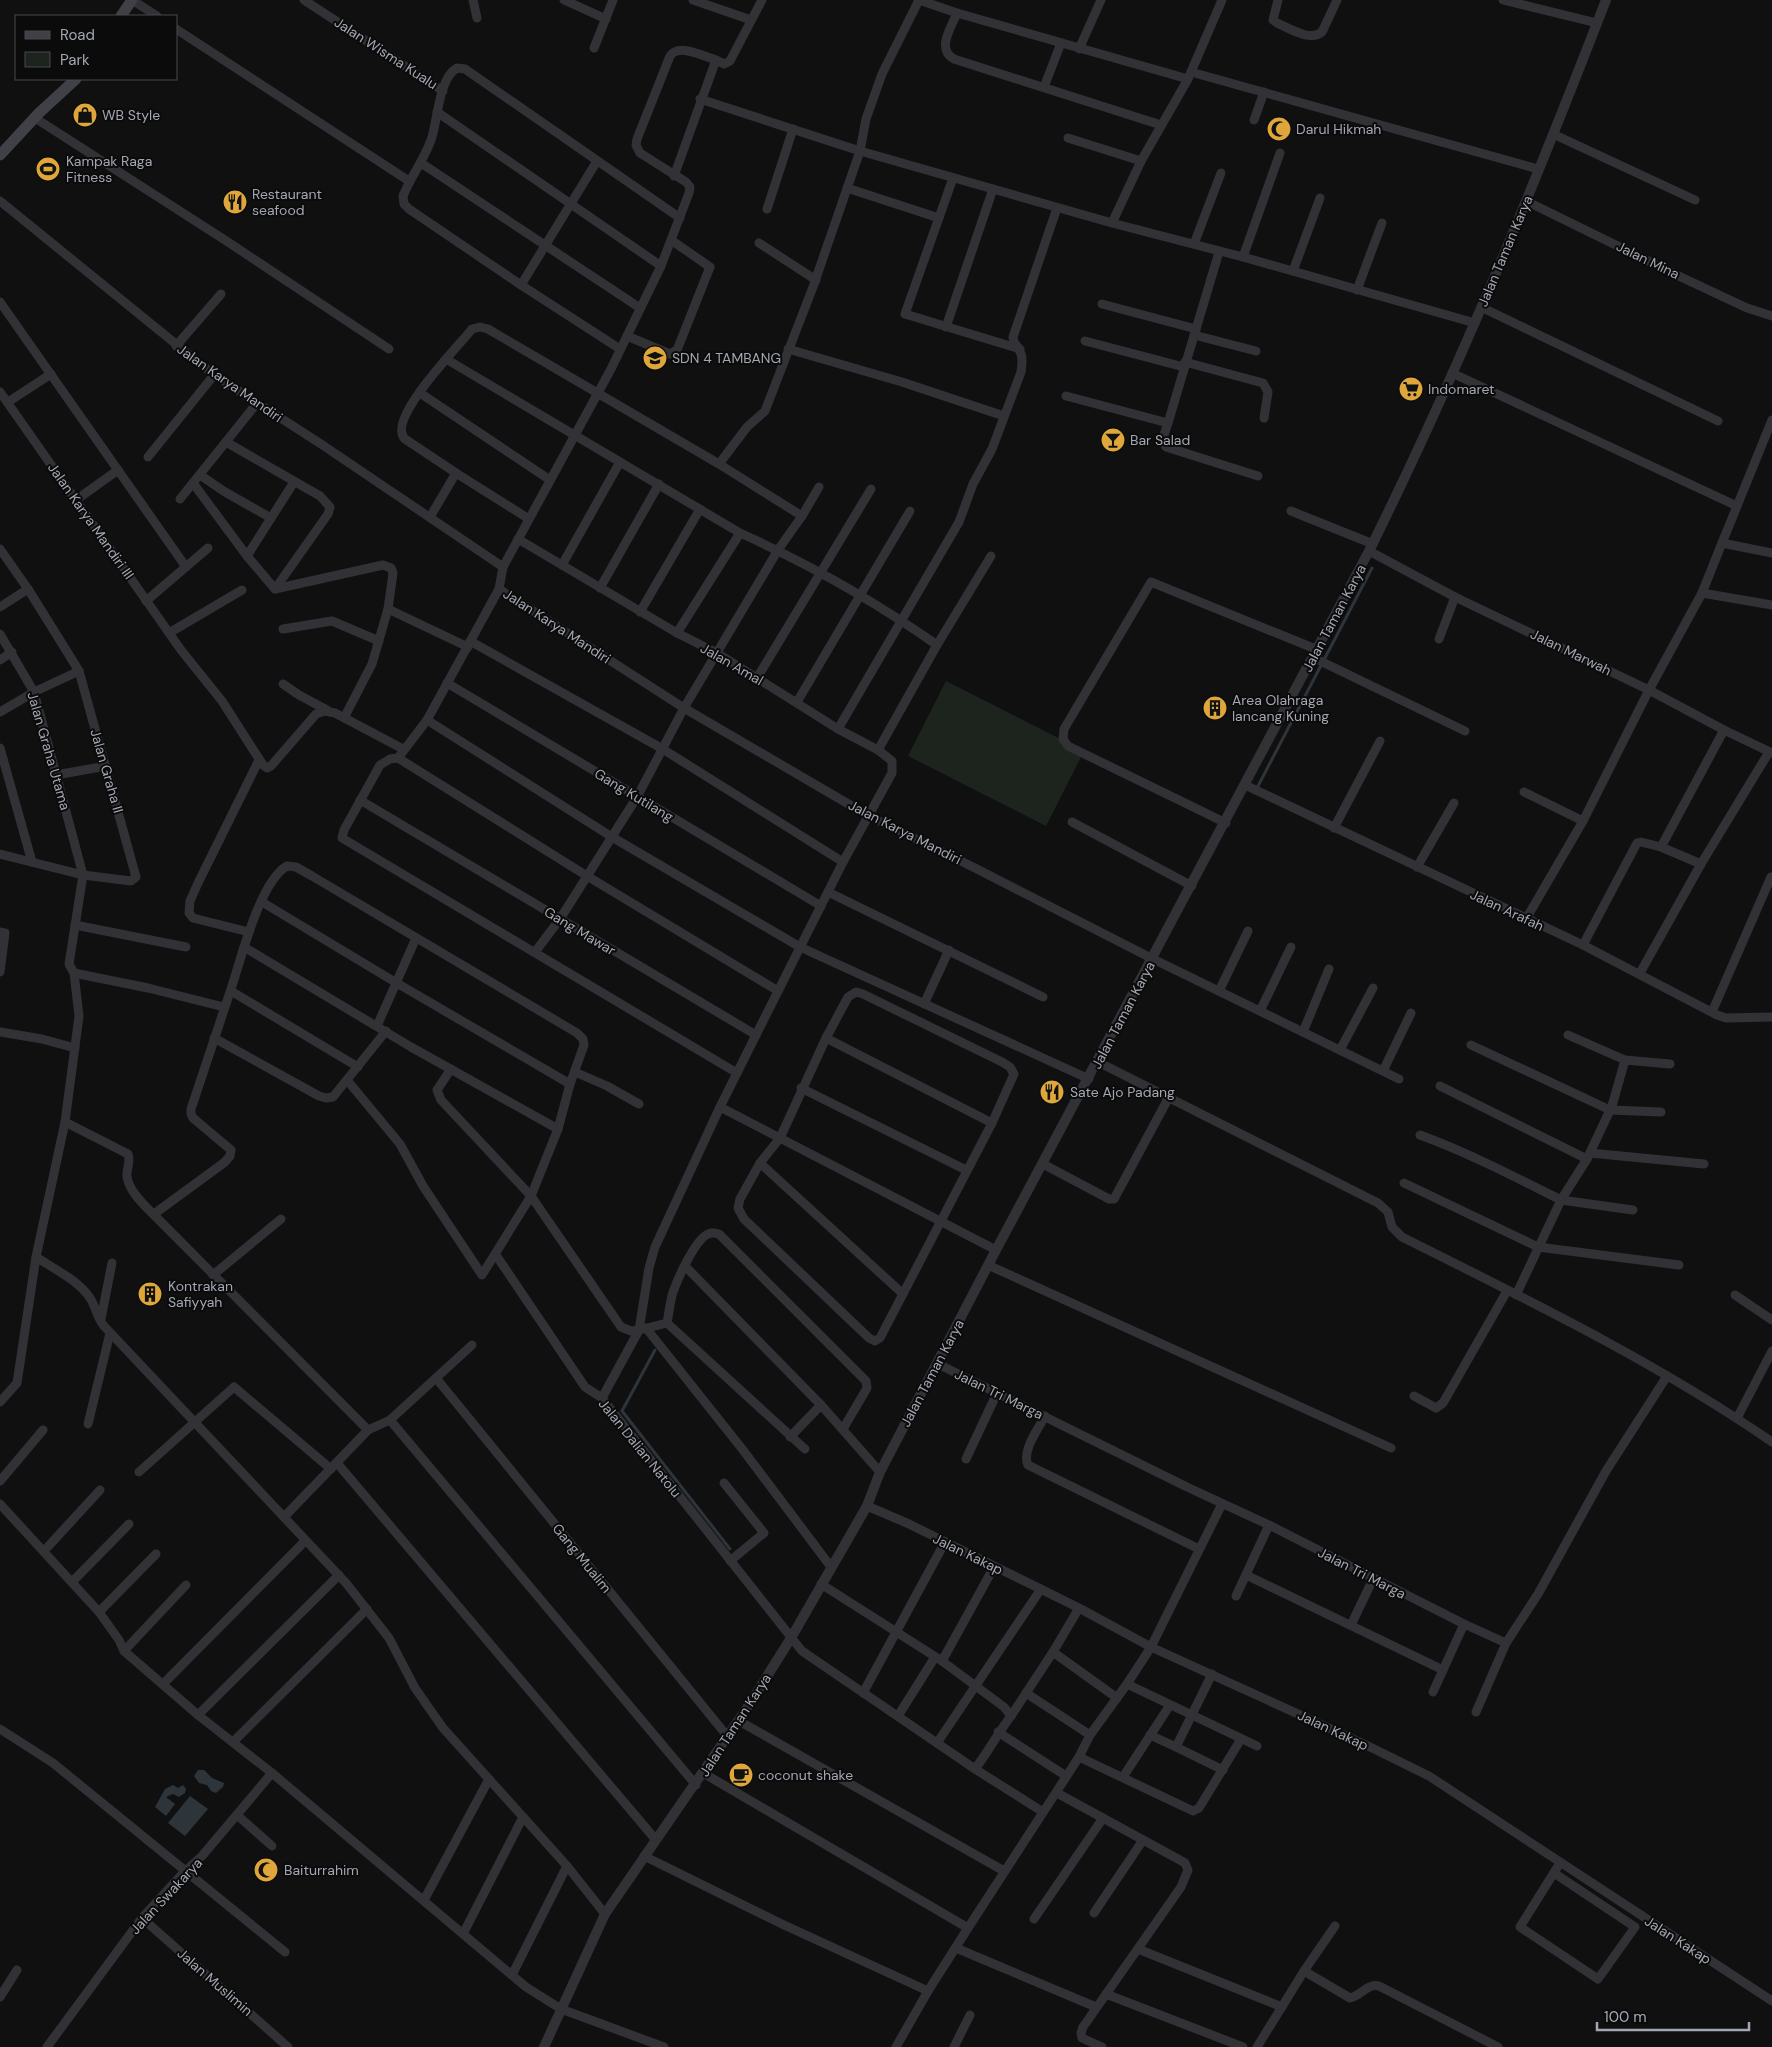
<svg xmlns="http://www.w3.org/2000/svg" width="1772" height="2047" font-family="'DM Sans',sans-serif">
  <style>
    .green { fill: #1d241e }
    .water { fill: #2d343a }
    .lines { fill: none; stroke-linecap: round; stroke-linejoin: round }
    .stream { stroke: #2d343a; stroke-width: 3 }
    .minor { stroke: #323236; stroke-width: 9 }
    .tertiary { stroke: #323236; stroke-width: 10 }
    .secondary { stroke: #404146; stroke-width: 11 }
    .labels { text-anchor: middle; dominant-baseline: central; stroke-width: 4; stroke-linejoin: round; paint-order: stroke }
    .street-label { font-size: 14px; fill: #a3a7b1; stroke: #0b0b0c }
    .poi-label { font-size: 14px; fill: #a3a7b1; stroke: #0b0b0c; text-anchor: start }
  </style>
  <rect width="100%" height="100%" fill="#101011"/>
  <path class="green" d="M946 681 1084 751 1046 826 908 756Z"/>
  <g class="water">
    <path d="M198 1770H204L212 1778 224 1783 223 1787 216 1793 211 1791 207 1785 199 1783 194 1776Z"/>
    <path d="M173 1785 178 1788 183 1785 186 1789 185 1793 179 1797 173 1794 166 1797 175 1804 166 1816 155 1807 165 1789Z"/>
    <path d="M190 1796 208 1809 185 1836 168 1823Z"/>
  </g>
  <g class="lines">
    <g class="stream">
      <path d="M1258 786 1372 568"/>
      <path d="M655 1350 622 1411 730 1549"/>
    </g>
    <g class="minor">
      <path d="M132 0 157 16"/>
      <path d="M304 0 443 91"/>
      <path d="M473 0 477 18"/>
      <path d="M564 0 606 19"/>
      <path d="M693 0 751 20"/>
      <path d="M919 0 957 13 1188 79"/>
      <path d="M1278 0 1273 20 1277 23C1289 28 1310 42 1322 32L1337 0"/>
      <path d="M1503 0 1597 23"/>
      <path d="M957 13C951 28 936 49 954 59L1161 125"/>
      <path d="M176 29 409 181"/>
      <path d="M594 48 613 0"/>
      <path d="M1079 49 1101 0"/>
      <path d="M1191 72 1538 169"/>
      <path d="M1044 87 1061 43"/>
      <path d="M700 99 860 151 1112 223 1243 257 1475 323"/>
      <path d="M437 112 661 266"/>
      <path d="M35 118 228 242 389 349"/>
      <path d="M1254 120 1264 92"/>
      <path d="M1553 134 1695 200"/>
      <path d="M1068 138 1141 161"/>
      <path d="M421 163 640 308"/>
      <path d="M674 176 716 60 724 64 730 61 762 0"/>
      <path d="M953 178 905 314 1020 349"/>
      <path d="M847 188 939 218"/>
      <path d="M0 201 214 375 321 444 503 567 499 589 684 708 869 816 975 868 1153 959 1399 1079"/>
      <path d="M1526 201 1683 278 1747 308 1772 316"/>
      <path d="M767 209 793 129"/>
      <path d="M1112 223 1141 161 1188 79 1222 0"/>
      <path d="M759 243 816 280"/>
      <path d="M1194 244 1221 173"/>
      <path d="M1243 257 1280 153"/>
      <path d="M1293 271 1320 198"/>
      <path d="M521 285 597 161"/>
      <path d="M1357 290 1382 223"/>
      <path d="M0 302 186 567"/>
      <path d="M1102 304 1196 329"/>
      <path d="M1481 307 1718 421"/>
      <path d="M946 327 993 189"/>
      <path d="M1194 335 1256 351"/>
      <path d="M627 336 670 354 677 350 710 267 671 240"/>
      <path d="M1085 341 1184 367"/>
      <path d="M176 346 221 294"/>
      <path d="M620 349 521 285 409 209 404 204 403 196C411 176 424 160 431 140 438 121 438 79 457 68L465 69 680 218"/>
      <path d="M788 349 902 382 1004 416"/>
      <path d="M446 359 740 533C809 564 876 602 937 645"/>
      <path d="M1185 362 1263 383 1268 392 1264 418"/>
      <path d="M1452 373 1737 506"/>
      <path d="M0 392 181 650 222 701 263 765 267 768 271 766 316 714 325 711 335 713 403 749"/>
      <path d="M420 393 550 480"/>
      <path d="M1066 396 1168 423 1162 441 1166 447 1258 476"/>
      <path d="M8 402 51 374"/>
      <path d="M1168 423 1219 252"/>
      <path d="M226 442 320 496 330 507 328 514 275 589"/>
      <path d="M148 457 214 375"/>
      <path d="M719 464 747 427 765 411 813 287 860 151 866 119 882 74 919 0"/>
      <path d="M456 473 405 439C385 420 459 346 472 329L480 327 488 329 719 464 802 516"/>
      <path d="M200 475 225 492 271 518"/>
      <path d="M193 483 247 556 275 589 383 565 391 568 393 573 388 609 372 664 344 718"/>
      <path d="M180 499 257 403"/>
      <path d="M76 500 118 470"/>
      <path d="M1291 511 1373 544"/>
      <path d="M430 517 456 473 529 519"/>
      <path d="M518 539 677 633 717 653 838 729 878 750 892 761V773L843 862 756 1035"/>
      <path d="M1722 543 1772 420"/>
      <path d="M0 549 28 589 79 671 136 877 131 881 83 875 0 854"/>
      <path d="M1369 551 1455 597 1649 690 1724 730 1772 753"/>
      <path d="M247 556 294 482"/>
      <path d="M562 565 620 462"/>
      <path d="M503 567 611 369 661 266 689 193 690 187 686 182 640 153 636 145 637 139 670 56C679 43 703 56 716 60"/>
      <path d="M600 588 659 484"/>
      <path d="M1702 593 1722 543 1772 553"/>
      <path d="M146 601 208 548"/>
      <path d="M0 607 28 589"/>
      <path d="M388 609 468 647"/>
      <path d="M640 612 700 509"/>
      <path d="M283 629 332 621 379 641"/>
      <path d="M169 633 242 590"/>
      <path d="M677 633 740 533"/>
      <path d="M0 634 34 692 83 875 69 964 74 973 79 1016 65 1122 36 1257 17 1383 0 1402"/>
      <path d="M1439 639 1455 597"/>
      <path d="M470 641 661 748 843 862"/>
      <path d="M1314 658 1465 731"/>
      <path d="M0 660 12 652"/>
      <path d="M757 678 871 489"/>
      <path d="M447 683 821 906"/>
      <path d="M283 684 299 695 327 710"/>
      <path d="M797 702 910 511"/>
      <path d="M0 712 34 692 79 671"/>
      <path d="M427 720 612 837 800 947 1089 1079"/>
      <path d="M838 729 959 522 973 484 992 449 1021 372C1023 358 1023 354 1014 342L1013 337 1057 208"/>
      <path d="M0 748 32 862"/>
      <path d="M878 750 937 645 991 556"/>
      <path d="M398 758 587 876 778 991"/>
      <path d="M56 775 106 766"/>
      <path d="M1245 785 1583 945 1717 1015 1726 1018 1772 1017"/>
      <path d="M1524 792 1583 821"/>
      <path d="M360 800 756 1035 737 1073 342 838 344 830 380 765 390 759 398 758 427 720 499 589"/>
      <path d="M1072 822 1192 886"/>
      <path d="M1226 823 1068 746 1063 739 1064 729 1151 582 1318 650"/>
      <path d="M1334 828 1380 741"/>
      <path d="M1701 864 1661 847 1724 730"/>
      <path d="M1417 867 1454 803"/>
      <path d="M828 892 1043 997"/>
      <path d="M262 902 395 982 570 1084 558 1129 531 1196 482 1275 423 1186 400 1144 347 1080"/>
      <path d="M1526 919 1583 821 1649 690 1702 593 1772 605"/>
      <path d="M75 925 186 947"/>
      <path d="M0 932 5 933 0 972"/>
      <path d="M249 932 193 918 189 913 190 901 198 883 259 760"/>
      <path d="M1583 945 1637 843 1641 842 1661 847"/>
      <path d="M244 947 411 1047 558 1129"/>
      <path d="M535 952 560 919 637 797 684 708 778 550 802 516 819 487"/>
      <path d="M74 973 148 988 224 1007"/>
      <path d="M1640 973 1701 864 1769 752"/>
      <path d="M231 991 358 1067"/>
      <path d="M1219 991 1248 931"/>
      <path d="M856 992 863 994 1002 1062 1010 1067 1014 1074 992 1123 880 1338 875 1341 869 1338 744 1219 738 1208 740 1199 760 1163 780 1138 826 1038 848 997Z"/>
      <path d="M924 1004 949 950"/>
      <path d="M1260 1011 1291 947"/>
      <path d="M1712 1012 1771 877"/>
      <path d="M377 1026 416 938"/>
      <path d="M0 1032 42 1039 75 1048"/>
      <path d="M1303 1032 1329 969"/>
      <path d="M1568 1035 1625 1060 1670 1064"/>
      <path d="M214 1038 319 1096 326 1098 333 1097 386 1031"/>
      <path d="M826 1038 992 1123"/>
      <path d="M1471 1045 1610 1110 1661 1112"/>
      <path d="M1340 1050 1373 988"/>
      <path d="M1625 1060 1612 1106 1587 1159 1561 1200 1633 1210"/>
      <path d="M1098 1062 1378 1203 1388 1212 1392 1227 1402 1237C1528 1300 1656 1362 1772 1442"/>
      <path d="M451 1069 437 1090 441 1100 531 1196 621 1327 631 1331 639 1330 649 1268 655 1247 720 1107"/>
      <path d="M1383 1071 1411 1013"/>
      <path d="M575 1072 607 1086 639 1104"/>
      <path d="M737 1073 720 1107 996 1250"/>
      <path d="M1440 1086 1587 1159"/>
      <path d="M801 1088 966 1170"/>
      <path d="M65 1122 128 1154C131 1162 126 1169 127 1177 130 1195 151 1211 163 1224L368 1430"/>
      <path d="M1420 1135C1469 1153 1515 1177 1561 1200L1516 1295"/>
      <path d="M1590 1153 1704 1164"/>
      <path d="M760 1163 903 1294"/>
      <path d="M1043 1164 1109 1199H1114L1169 1097"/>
      <path d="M1404 1183 1538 1247 1679 1265"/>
      <path d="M154 1214 225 1162 230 1156 231 1150 193 1118 191 1114V1109C204 1069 218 1029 231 989 241 959 260 881 287 866L296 867 312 876 577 1033 583 1039 584 1045 570 1084"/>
      <path d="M496 1255 585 1387 602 1398 802 1651 975 1769C988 1752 998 1733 1011 1716"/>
      <path d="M36 1257C54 1269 78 1280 90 1298 96 1307 97 1318 104 1326L346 1583 389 1638 415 1688 443 1728 567 1866 605 1914"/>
      <path d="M988 1265 1391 1448"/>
      <path d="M685 1266 821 1405 880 1472"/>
      <path d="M213 1275 281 1219"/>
      <path d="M1735 1295 1772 1320"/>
      <path d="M101 1319 112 1263"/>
      <path d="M667 1323 805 1449"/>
      <path d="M646 1328 743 1450 831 1567"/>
      <path d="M938 1364 1187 1487 1269 1525 1464 1624 1506 1643"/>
      <path d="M436 1378 728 1737"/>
      <path d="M1414 1396 1436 1408 1443 1403 1507 1291"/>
      <path d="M602 1398 639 1330 667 1323C669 1313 670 1302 673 1292 678 1278 695 1240 708 1234 712 1232 715 1233 719 1234L866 1381 867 1388 843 1429"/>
      <path d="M1045 1416C1039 1428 1021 1451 1028 1465L1199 1549"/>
      <path d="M1737 1418 1772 1351"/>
      <path d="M390 1420 472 1345"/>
      <path d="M88 1424 110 1333"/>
      <path d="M790 1437 821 1405"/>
      <path d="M966 1459 997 1393"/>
      <path d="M337 1463 656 1840"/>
      <path d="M139 1472 234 1387 331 1469"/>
      <path d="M0 1481 43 1430"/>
      <path d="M724 1483 764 1533 730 1561"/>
      <path d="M0 1504 99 1612 119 1640 124 1651 198 1715 272 1773 526 1987 561 2009 664 2047"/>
      <path d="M1222 1504 1151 1647 1127 1684 1090 1735 1079 1757 1193 1811 1199 1808 1241 1739"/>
      <path d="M867 1506 909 1524 1079 1608 1151 1647 1366 1745 1429 1776 1772 2001"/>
      <path d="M284 1517 368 1430 390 1420 696 1785"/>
      <path d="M44 1551 100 1490"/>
      <path d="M1246 1575 1443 1670"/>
      <path d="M72 1582 129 1524"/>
      <path d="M821 1584 942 1661 1004 1707 1011 1716 1053 1652 1079 1608"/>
      <path d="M1236 1596 1269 1525"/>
      <path d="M99 1612 156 1554"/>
      <path d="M1351 1625 1373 1579"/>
      <path d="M124 1651 186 1585"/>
      <path d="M1053 1652 1117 1698"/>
      <path d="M942 1661 994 1567"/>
      <path d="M1212 1674 1176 1747 1223 1770"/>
      <path d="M163 1684 305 1541"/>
      <path d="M1127 1684 1257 1746"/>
      <path d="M1433 1692 1464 1624"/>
      <path d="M863 1693 945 1542"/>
      <path d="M1026 1693 1090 1735"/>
      <path d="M1476 1712 1506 1643 1538 1594 1606 1471 1667 1376"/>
      <path d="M198 1715 339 1575"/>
      <path d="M898 1716 935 1657"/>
      <path d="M739 1721 1004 1871"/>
      <path d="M0 1729 53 1763 285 1952"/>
      <path d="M998 1732 1066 1776"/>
      <path d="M1150 1735 1176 1747"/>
      <path d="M233 1742 367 1609"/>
      <path d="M937 1743 1041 1589"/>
      <path d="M975 1769 1043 1812"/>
      <path d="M703 1773 968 1928 1079 1757"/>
      <path d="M1123 1777 1170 1705"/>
      <path d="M1057 1793 1178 1859 1185 1863 1188 1870 1181 1887 1083 2027 1081 2033 1082 2038 1102 2047"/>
      <path d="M237 1815 272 1846"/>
      <path d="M644 1856 784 1925 928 1991 896 2047"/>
      <path d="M1554 1873 1635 1927 1598 1979 1520 1927 1560 1863"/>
      <path d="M424 1900 489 1779"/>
      <path d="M1094 1913 1143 1840"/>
      <path d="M142 1918 288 2047"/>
      <path d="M1034 1919 1103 1818"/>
      <path d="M464 1932 523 1817"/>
      <path d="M956 1948 1096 2007"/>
      <path d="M1138 1949 1282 2007"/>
      <path d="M1304 1971 1350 1998C1361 1996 1367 1983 1379 1986L1498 2047"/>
      <path d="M512 1975 567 1866"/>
      <path d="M928 1991 968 1928"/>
      <path d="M1106 1994 1243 2047"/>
      <path d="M0 1997 17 1970"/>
      <path d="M47 2047 142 1918 184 1872 202 1856 272 1773"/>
      <path d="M954 2047 970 2015"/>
      <path d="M1257 2047 1304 1971 1335 1926"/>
    </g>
    <path class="tertiary" d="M544 2047 605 1914 749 1705 791 1638 867 1506 880 1472 996 1250 1369 551C1458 372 1534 186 1606 0"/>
    <g class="secondary">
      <path d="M121 16 132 0"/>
      <path d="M0 155 39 113 76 79"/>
    </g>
  </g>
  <defs>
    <symbol id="shop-disc" viewBox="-11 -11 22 22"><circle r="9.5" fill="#dfa73b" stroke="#0b0b0c"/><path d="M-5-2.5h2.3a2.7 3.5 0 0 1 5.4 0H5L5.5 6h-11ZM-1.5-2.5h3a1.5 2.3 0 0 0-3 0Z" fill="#111"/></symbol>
    <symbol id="mosque-disc" viewBox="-11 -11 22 22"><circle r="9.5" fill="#dfa73b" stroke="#0b0b0c"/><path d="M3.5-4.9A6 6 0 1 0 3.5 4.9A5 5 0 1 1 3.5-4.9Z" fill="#111"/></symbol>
    <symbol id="stadium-disc" viewBox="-11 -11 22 22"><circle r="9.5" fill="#dfa73b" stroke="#0b0b0c"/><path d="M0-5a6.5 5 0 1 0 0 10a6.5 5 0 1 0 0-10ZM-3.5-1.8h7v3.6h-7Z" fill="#111"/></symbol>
    <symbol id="restaurant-disc" viewBox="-11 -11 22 22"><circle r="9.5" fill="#dfa73b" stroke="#0b0b0c"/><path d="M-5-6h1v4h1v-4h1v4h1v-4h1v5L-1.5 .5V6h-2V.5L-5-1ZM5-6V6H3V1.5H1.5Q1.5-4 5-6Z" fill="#111"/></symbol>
    <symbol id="school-disc" viewBox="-11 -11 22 22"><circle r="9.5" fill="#dfa73b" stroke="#0b0b0c"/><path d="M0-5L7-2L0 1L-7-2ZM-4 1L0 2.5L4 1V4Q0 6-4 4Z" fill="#111"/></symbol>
    <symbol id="supermarket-disc" viewBox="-11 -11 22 22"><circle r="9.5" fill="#dfa73b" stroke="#0b0b0c"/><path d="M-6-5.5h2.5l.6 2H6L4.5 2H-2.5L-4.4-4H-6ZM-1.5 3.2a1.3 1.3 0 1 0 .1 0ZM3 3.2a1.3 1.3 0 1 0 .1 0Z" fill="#111"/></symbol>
    <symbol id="bar-disc" viewBox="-11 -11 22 22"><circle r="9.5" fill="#dfa73b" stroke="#0b0b0c"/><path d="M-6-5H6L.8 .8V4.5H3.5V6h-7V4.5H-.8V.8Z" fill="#111"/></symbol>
    <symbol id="building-disc" viewBox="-11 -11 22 22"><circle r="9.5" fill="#dfa73b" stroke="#0b0b0c"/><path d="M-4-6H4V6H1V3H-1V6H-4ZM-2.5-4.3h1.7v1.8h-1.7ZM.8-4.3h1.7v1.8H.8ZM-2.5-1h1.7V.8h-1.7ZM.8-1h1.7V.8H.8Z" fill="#111"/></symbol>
    <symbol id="cafe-disc" viewBox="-11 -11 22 22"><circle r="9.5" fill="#dfa73b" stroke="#0b0b0c"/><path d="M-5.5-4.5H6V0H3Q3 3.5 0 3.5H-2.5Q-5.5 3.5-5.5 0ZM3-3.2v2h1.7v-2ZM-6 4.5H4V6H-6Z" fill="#111"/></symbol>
  </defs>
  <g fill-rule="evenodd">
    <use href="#shop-disc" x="71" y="101" width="28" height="28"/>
    <use href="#mosque-disc" x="1265" y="115" width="28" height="28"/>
    <use href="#stadium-disc" x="34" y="155" width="28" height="28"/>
    <use href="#restaurant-disc" x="221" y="188" width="28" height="28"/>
    <use href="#school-disc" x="641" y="344" width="28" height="28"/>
    <use href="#supermarket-disc" x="1397" y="375" width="28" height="28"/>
    <use href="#bar-disc" x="1099" y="426" width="28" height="28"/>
    <use href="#building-disc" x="1201" y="694" width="28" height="28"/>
    <use href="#restaurant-disc" x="1038" y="1078" width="28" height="28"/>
    <use href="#building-disc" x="136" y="1280" width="28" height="28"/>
    <use href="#cafe-disc" x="727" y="1761" width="28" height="28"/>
    <use href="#mosque-disc" x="252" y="1856" width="28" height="28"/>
  </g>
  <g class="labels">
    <g class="street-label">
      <text transform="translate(386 53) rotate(33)">Jalan Wisma Kualu</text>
      <text transform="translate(1505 251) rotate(-67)">Jalan Taman Karya</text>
      <text transform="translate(1648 260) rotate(26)">Jalan Mina</text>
      <text transform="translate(230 383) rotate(35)">Jalan Karya Mandiri</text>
      <text transform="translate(91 521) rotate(55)">Jalan Karya Mandiri III</text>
      <text transform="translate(1334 618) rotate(-62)">Jalan Taman Karya</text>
      <text transform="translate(557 626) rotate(33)">Jalan Karya Mandiri</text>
      <text transform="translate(1571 652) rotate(26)">Jalan Marwah</text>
      <text transform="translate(732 664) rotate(30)">Jalan Amal</text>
      <text transform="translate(49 751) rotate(74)">Jalan Graha Utama</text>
      <text transform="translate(107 771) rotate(74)">Jalan Graha II</text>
      <text transform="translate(634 795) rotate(31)">Gang Kutilang</text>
      <text transform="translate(905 832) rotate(27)">Jalan Karya Mandiri</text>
      <text transform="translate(1507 910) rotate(25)">Jalan Arafah</text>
      <text transform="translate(580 931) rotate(31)">Gang Mawar</text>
      <text transform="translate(1123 1015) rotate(-62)">Jalan Taman Karya</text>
      <text transform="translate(932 1373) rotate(-62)">Jalan Taman Karya</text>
      <text transform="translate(999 1394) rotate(26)">Jalan Tri Marga</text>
      <text transform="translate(640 1448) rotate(51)">Jalan Dalian Natolu</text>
      <text transform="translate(968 1554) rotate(26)">Jalan Kakap</text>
      <text transform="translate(582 1558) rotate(51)">Gang Mualim</text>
      <text transform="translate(1362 1573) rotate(27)">Jalan Tri Marga</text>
      <text transform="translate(735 1725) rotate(-57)">Jalan Taman Karya</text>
      <text transform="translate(1333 1730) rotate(25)">Jalan Kakap</text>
      <text transform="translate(166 1896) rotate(-47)">Jalan Swakarya</text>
      <text transform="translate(1678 1940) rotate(33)">Jalan Kakap</text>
      <text transform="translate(215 1982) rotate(41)">Jalan Muslimin</text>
    </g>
    <g class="poi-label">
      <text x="102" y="115">WB Style</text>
      <text x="1296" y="129">Darul Hikmah</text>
      <text x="66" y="161">Kampak Raga<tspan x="66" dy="16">Fitness</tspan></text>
      <text x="252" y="194">Restaurant<tspan x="252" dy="16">seafood</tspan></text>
      <text x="672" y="358">SDN 4 TAMBANG</text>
      <text x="1428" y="389">Indomaret</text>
      <text x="1130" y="440">Bar Salad</text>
      <text x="1232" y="700">Area Olahraga<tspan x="1232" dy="16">lancang Kuning</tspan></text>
      <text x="1070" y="1092">Sate Ajo Padang</text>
      <text x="168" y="1286">Kontrakan<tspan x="168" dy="16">Safiyyah</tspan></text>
      <text x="758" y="1775">coconut shake</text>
      <text x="284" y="1870">Baiturrahim</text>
    </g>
  </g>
  <rect x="15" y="15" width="162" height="65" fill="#0b0b0c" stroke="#48494e"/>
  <rect x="25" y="31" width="25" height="8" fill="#404146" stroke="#48494e"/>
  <text x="60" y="40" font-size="15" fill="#a3a7b1">Road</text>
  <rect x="25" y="52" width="25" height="15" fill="#1d241e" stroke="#48494e"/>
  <text x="60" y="65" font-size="15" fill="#a3a7b1">Park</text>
  <path d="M1597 2022v8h152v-8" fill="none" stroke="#a3a7b1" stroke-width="2.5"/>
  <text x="1604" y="2022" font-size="15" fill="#a3a7b1" stroke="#0b0b0c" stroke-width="4" paint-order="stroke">100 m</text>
</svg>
